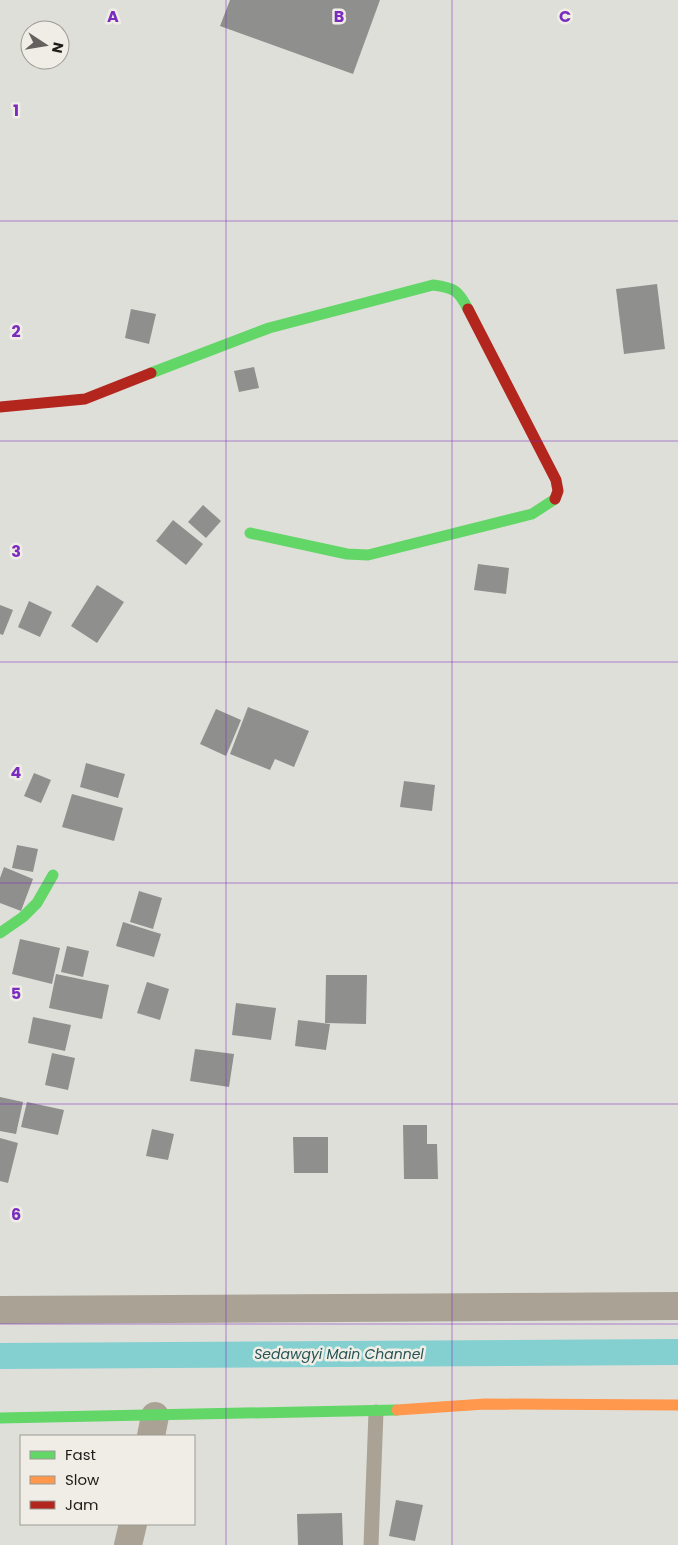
<svg xmlns="http://www.w3.org/2000/svg" width="678" height="1545" font-family="Poppins,sans-serif">
  <style>
    .lines { fill: none; stroke-linecap: round; stroke-linejoin: round }
    .canal { stroke: #84d0d1; stroke-width: 26 }
    .building { fill: #8f8f8e }
    .lane { stroke: #aaa395; stroke-width: 15 }
    .street { stroke: #aaa395; stroke-width: 28 }
    .fast { stroke: #63d668; stroke-width: 11 }
    .slow { stroke: #ff974d; stroke-width: 11 }
    .jam { stroke: #b3261e; stroke-width: 11 }
    .grid { fill: none; stroke: #7b2cbf; stroke-width: 1; stroke-opacity: 0.55 }
    .labels { text-anchor: middle; dominant-baseline: central; stroke-width: 5; stroke-linejoin: round; paint-order: stroke }
    .water-label { font-size: 14px; font-style: italic; fill: #255556; stroke: #efede5 }
    .grid-label { font-size: 16px; text-anchor: middle; font-weight: bold; fill: #7b2cbf; stroke: #efede5; stroke-width: 5; stroke-linejoin: round; paint-order: stroke }
  </style>
  <rect width="100%" height="100%" fill="#dfdfda"/>
  <g class="lines">
    <path class="canal" d="M0 1356 678 1352"/>
  </g>
  <g class="building">
    <path d="M230 0H380L353 74 220 26Z"/>
    <path d="M657 284 665 349 624 354 616 289Z"/>
    <path d="M131 309 156 314 149 344 125 338Z"/>
    <path d="M254 367 259 388 239 392 234 371Z"/>
    <path d="M203 505 221 521 206 538 188 522Z"/>
    <path d="M173 520 203 544 186 565 156 541Z"/>
    <path d="M478 564 509 568 506 594 474 590Z"/>
    <path d="M97 585 124 602 97 643 71 626Z"/>
    <path d="M29 601 52 612 40 637 18 627Z"/>
    <path d="M0 605 13 610 3 635 0 634Z"/>
    <path d="M248 707 309 731 294 767 275 759 270 770 230 754Z"/>
    <path d="M216 709 241 720 226 756 200 744Z"/>
    <path d="M86 763 125 774 118 798 80 787Z"/>
    <path d="M34 773 51 780 41 803 24 796Z"/>
    <path d="M404 781 435 785 432 811 400 807Z"/>
    <path d="M72 794 123 808 114 841 62 827Z"/>
    <path d="M17 845 38 849 33 872 12 868Z"/>
    <path d="M4 867 33 879 21 911 0 903V878Z"/>
    <path d="M139 891 162 898 153 929 130 922Z"/>
    <path d="M123 922 161 934 154 957 116 946Z"/>
    <path d="M20 939 60 948 52 984 12 974Z"/>
    <path d="M67 946 89 951 83 977 61 972Z"/>
    <path d="M56 974 109 985 102 1019 49 1008Z"/>
    <path d="M326 975H367L366 1024 325 1023Z"/>
    <path d="M147 982 169 989 160 1020 137 1013Z"/>
    <path d="M236 1003 276 1008 271 1040 232 1035Z"/>
    <path d="M33 1017 71 1025 65 1051 28 1043Z"/>
    <path d="M298 1020 330 1024 326 1050 295 1046Z"/>
    <path d="M195 1049 234 1054 229 1087 190 1081Z"/>
    <path d="M52 1053 75 1058 68 1090 45 1085Z"/>
    <path d="M0 1097 23 1102 16 1134 0 1131Z"/>
    <path d="M27 1102 64 1110 58 1135 21 1127Z"/>
    <path d="M403 1125H427V1144H437L438 1179H404Z"/>
    <path d="M152 1129 174 1134 168 1160 146 1156Z"/>
    <path d="M293 1137H328V1173H294Z"/>
    <path d="M0 1138 18 1143 8 1183 0 1181Z"/>
    <path d="M396 1500 423 1505 415 1541 389 1536Z"/>
    <path d="M342 1513 343 1545H298L297 1514Z"/>
  </g>
  <g class="lines">
    <path class="lane" d="M371 1545 376 1412"/>
    <g class="street">
      <path d="M0 1310 678 1306"/>
      <path d="M151 1436 155 1416"/>
      <path d="M128 1545 133 1524"/>
    </g>
    <g class="fast">
      <path d="M151 373 269 328 433 285C455 288 458 290 468 309"/>
      <path d="M250 533 347 554 368 555 532 514 555 499"/>
      <path d="M0 933 23 917 37 903 53 875"/>
      <path d="M0 1418 397 1410"/>
    </g>
    <path class="slow" d="M397 1410 485 1404 678 1405"/>
    <g class="jam">
      <path d="M468 309 556 480 558 491 555 499"/>
      <path d="M0 407 85 399 151 373"/>
    </g>
  </g>
  <path class="grid" d="M226 0V1545M452 0V1545M0 221H678M0 441H678M0 662H678M0 883H678M0 1104H678M0 1324H678"/>
  <g class="labels">
    <g class="water-label">
      <text x="339" y="1354">Sedawgyi Main Channel</text>
    </g>
  </g>
  <g class="grid-label">
    <text x="113" y="22">A</text>
    <text x="339" y="22">B</text>
    <text x="565" y="22">C</text>
    <text x="16" y="116">1</text>
    <text x="16" y="337">2</text>
    <text x="16" y="557">3</text>
    <text x="16" y="778">4</text>
    <text x="16" y="999">5</text>
    <text x="16" y="1220">6</text>
  </g>
  <rect x="20" y="1435" width="175" height="90" fill="#efede5" stroke="#9b9a94"/>
  <rect x="30" y="1451" width="25" height="8" fill="#63d668" stroke="#9b9a94"/>
  <text x="65" y="1460" font-size="15" fill="#1e1d1a">Fast</text>
  <rect x="30" y="1476" width="25" height="8" fill="#ff974d" stroke="#9b9a94"/>
  <text x="65" y="1485" font-size="15" fill="#1e1d1a">Slow</text>
  <rect x="30" y="1501" width="25" height="8" fill="#b3261e" stroke="#9b9a94"/>
  <text x="65" y="1510" font-size="15" fill="#1e1d1a">Jam</text>
  <g transform="translate(45 45) rotate(102)"><circle r="24" fill="#efede5" stroke="#9b9a94"/>
  <path d="M0-4L9 19L0 12L-9 19Z" fill="#62615d"/>
  <text y="-8" font-size="14" font-weight="bold" text-anchor="middle" fill="#1e1d1a">N</text>
  </g>
</svg>
